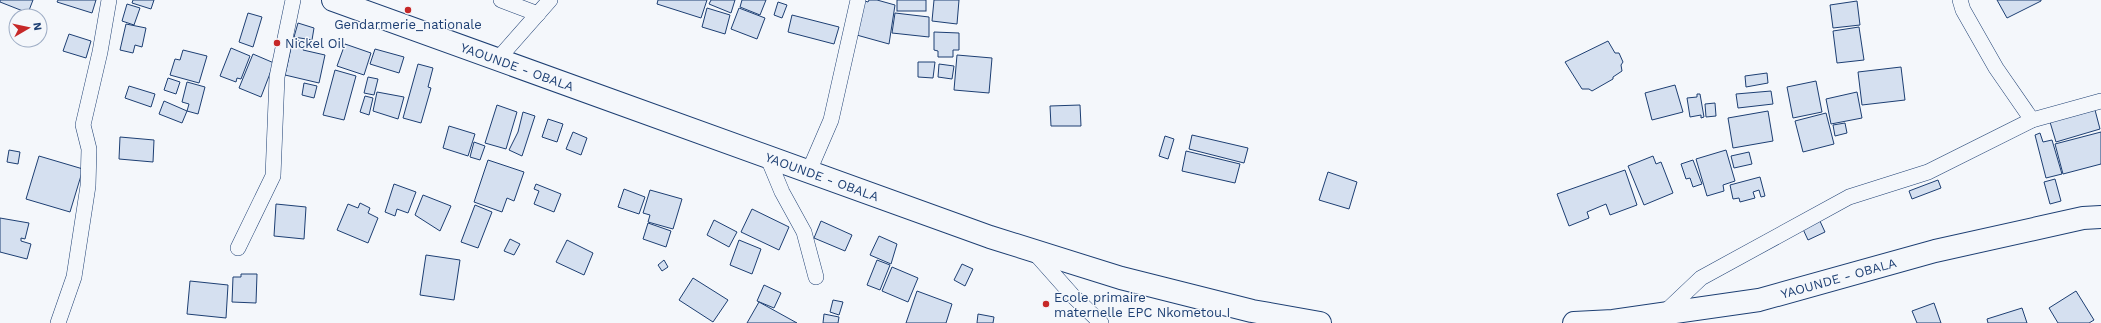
<svg xmlns="http://www.w3.org/2000/svg" width="2101" height="323" font-family="'Work Sans',sans-serif">
  <style>
    .building { fill: #d5e0f0; stroke: #1d3f73 }
    .lines { fill: none; stroke-linecap: round; stroke-linejoin: round }
    .minor-casing { stroke: #1d3f73; stroke-width: 16 }
    .trunk-casing { stroke: #1d3f73; stroke-width: 24 }
    .minor { stroke: #f4f7fb; stroke-width: 15 }
    .trunk { stroke: #f4f7fb; stroke-width: 22 }
    .poi-dot { fill: #c62828; stroke: #f4f7fb; stroke-width: 1.5 }
    .labels { text-anchor: middle; dominant-baseline: central; stroke-width: 3; stroke-linejoin: round; paint-order: stroke }
    .poi-label { font-size: 13px; fill: #1d3f73; stroke: #f4f7fb; text-anchor: start }
    .street-label { font-size: 13px; fill: #1d3f73; stroke: #f4f7fb }
  </style>
  <rect width="100%" height="100%" fill="#f4f7fb"/>
  <g class="building">
    <path d="M0 0H33L28 13 0 2Z"/>
    <path d="M58 0H96L92 13 57 2Z"/>
    <path d="M133 0H154L151 9 132 3Z"/>
    <path d="M658 0H707L701 18 657 4Z"/>
    <path d="M711 0H735L731 13 709 4Z"/>
    <path d="M742 0H766L760 15 740 7Z"/>
    <path d="M862 0 868 2 869 0H877L895 5 889 44 853 34Z"/>
    <rect x="897" y="0" width="29" height="11"/>
    <path d="M934 0H959L957 24 932 21Z"/>
    <path d="M1997 0H2041V1L2007 18Z"/>
    <path d="M1857 1 1860 25 1833 28 1830 5Z"/>
    <path d="M778 2 787 5 782 18 774 15Z"/>
    <path d="M127 4 140 8 134 25 122 21Z"/>
    <path d="M707 8 730 15 725 34 702 27Z"/>
    <path d="M739 8 765 18 757 39 731 29Z"/>
    <path d="M248 13 262 17 253 47 239 42Z"/>
    <path d="M895 13 929 17V37L892 33Z"/>
    <path d="M792 15 839 27 834 44 788 32Z"/>
    <path d="M298 23 314 28 312 40 294 37Z"/>
    <path d="M126 24 146 28 142 47 135 45 133 53 120 50Z"/>
    <path d="M1859 27 1864 60 1837 63 1833 31Z"/>
    <path d="M934 32 959 33V50H953V57H938V51L934 50Z"/>
    <path d="M69 34 91 41 86 58 63 51Z"/>
    <path d="M293 39 305 42 303 50 325 55 319 83 285 75Z"/>
    <path d="M1608 41 1615 53H1619L1623 62 1621 65 1622 71 1613 77V79L1592 91 1589 89H1582L1565 62Z"/>
    <path d="M345 44 371 53 364 75 337 66Z"/>
    <path d="M231 48 250 56 241 79 237 78 236 82 220 76Z"/>
    <path d="M375 49 404 57 399 73 370 64Z"/>
    <path d="M183 50 207 56 199 83 170 75 175 59 180 60Z"/>
    <path d="M253 54 274 63 261 97 239 88Z"/>
    <path d="M957 55 992 58 989 93 954 90Z"/>
    <path d="M918 62H935L933 78 918 77Z"/>
    <path d="M418 64 433 68 428 87 431 88 421 123 403 118Z"/>
    <path d="M939 64 954 66 952 79 938 77Z"/>
    <path d="M1901 67 1905 100 1862 105 1858 72Z"/>
    <path d="M335 70 356 76 344 120 323 115Z"/>
    <path d="M1767 73 1768 83 1746 87 1745 76Z"/>
    <path d="M368 77 378 79 374 95 364 93Z"/>
    <path d="M168 78 180 82 176 94 164 90Z"/>
    <path d="M1816 81 1822 112 1793 118 1787 87Z"/>
    <path d="M187 82 205 87 198 114 187 111 189 104 182 102Z"/>
    <path d="M304 83 317 86 314 98 302 95Z"/>
    <path d="M1675 85 1683 112 1652 120 1645 93Z"/>
    <path d="M129 86 155 94 151 107 125 98Z"/>
    <path d="M1771 91 1773 104 1738 108 1736 94Z"/>
    <path d="M377 92 404 97 398 119 373 111Z"/>
    <path d="M1857 92 1862 118 1831 124 1826 99Z"/>
    <path d="M1697 94H1700L1704 117 1701 118V115L1690 117 1687 98 1697 97Z"/>
    <path d="M365 96 373 98 369 115 360 112Z"/>
    <path d="M164 101 187 111 182 123 159 114Z"/>
    <path d="M1715 103 1716 116 1706 117 1705 104Z"/>
    <path d="M497 105 517 112 506 149 485 143Z"/>
    <path d="M1080 105 1081 126H1051L1050 106Z"/>
    <path d="M2095 110 2100 129 2056 142 2050 122Z"/>
    <path d="M1768 111 1773 141 1733 148 1728 118Z"/>
    <path d="M523 112 535 116 522 156 509 150 518 132Z"/>
    <path d="M1826 113 1834 144 1803 152 1795 121Z"/>
    <path d="M548 119 563 124 557 142 542 137Z"/>
    <path d="M1845 123 1847 133 1835 136 1833 125Z"/>
    <path d="M449 126 475 134 468 156 443 148Z"/>
    <path d="M573 132 587 138 581 155 566 149Z"/>
    <path d="M2101 132V164L2063 174 2055 144Z"/>
    <path d="M2040 133 2043 142 2052 140 2062 174 2046 178 2035 135Z"/>
    <path d="M1192 135 1248 148 1244 163 1189 149Z"/>
    <path d="M1165 136 1174 139 1168 159 1159 156Z"/>
    <path d="M120 137 154 140 153 162 119 159Z"/>
    <path d="M474 142 485 146 480 160 470 157Z"/>
    <path d="M9 150 20 152 18 164 7 162Z"/>
    <path d="M1726 150 1735 181 1723 185 1724 191 1707 196 1696 159Z"/>
    <path d="M1186 151 1240 164 1235 183 1182 171Z"/>
    <path d="M1749 152 1752 164 1734 168 1731 156Z"/>
    <path d="M39 156 83 169 70 212 26 199Z"/>
    <path d="M1653 156 1656 164 1661 162 1673 193 1644 205 1628 166Z"/>
    <path d="M488 160 524 172 514 201 507 198 502 212 474 202Z"/>
    <path d="M1693 160 1702 184 1693 187 1690 178 1686 179 1681 164Z"/>
    <path d="M1625 170 1637 205 1610 215 1606 204 1587 212 1589 218 1569 226 1557 194Z"/>
    <path d="M1328 172 1357 182 1349 209 1319 200Z"/>
    <path d="M1760 177 1765 196 1761 197 1759 190 1753 192 1755 198 1740 202 1739 198 1733 199 1730 185Z"/>
    <path d="M2055 179 2061 201 2050 204 2044 182Z"/>
    <path d="M1938 180 1941 188 1912 199 1909 191Z"/>
    <path d="M394 184 416 192 408 213 397 209 395 216 385 212Z"/>
    <path d="M536 184 561 194 554 212 534 204 539 191 534 189Z"/>
    <path d="M624 189 645 197 639 214 618 207Z"/>
    <path d="M650 190 682 199 673 229 648 222 650 215 643 213Z"/>
    <path d="M423 195 451 206 440 231 415 215Z"/>
    <path d="M360 203 370 208 368 213 378 218 368 243 337 230 348 204 358 208Z"/>
    <path d="M276 204 306 207 304 239 274 236Z"/>
    <path d="M475 205 492 212 478 248 461 242Z"/>
    <path d="M752 209 789 227 779 250 741 232Z"/>
    <path d="M0 218 29 223 25 239 21 238V241L31 244 27 259 0 252Z"/>
    <path d="M1819 219 1825 232 1808 240 1802 227Z"/>
    <path d="M714 220 737 232 729 247 707 235Z"/>
    <path d="M821 221 852 235 845 251 814 238Z"/>
    <path d="M648 223 671 231 666 247 643 239Z"/>
    <path d="M879 236 897 244 891 264 870 255Z"/>
    <path d="M510 239 520 244 514 255 504 251Z"/>
    <path d="M567 240 593 253 584 275 556 262Z"/>
    <path d="M739 240 761 249 752 274 730 265Z"/>
    <path d="M426 255 460 260 454 300 420 295Z"/>
    <path d="M664 260 668 267 662 271 658 265Z"/>
    <path d="M877 260 890 265 880 290 867 285Z"/>
    <path d="M962 264 973 269 965 286 954 280Z"/>
    <path d="M892 267 918 278 908 302 882 291Z"/>
    <path d="M241 274H257L256 303 232 302 233 277H241Z"/>
    <path d="M693 278 728 300 713 322 679 300Z"/>
    <path d="M190 281 228 285 226 318 187 314Z"/>
    <path d="M764 285 781 293 774 308 757 301Z"/>
    <path d="M917 291 952 304 946 323H906Z"/>
    <path d="M2076 291 2094 320 2089 323H2058L2049 308Z"/>
    <path d="M833 300 843 302 839 315 830 312Z"/>
    <path d="M759 302 797 323H747Z"/>
    <path d="M1934 303 1941 323H1917L1912 311Z"/>
    <path d="M2022 308 2027 323H1988L1987 319Z"/>
    <path d="M824 314 839 317 838 323H823Z"/>
    <path d="M978 314 994 317 993 323H977Z"/>
  </g>
  <g class="lines">
    <defs>
      <g id="minor">
        <path d="M501 0 538 14"/>
        <path d="M1960 0 1963 10 1996 68 2032 120"/>
        <path d="M498 59 550 0"/>
        <path d="M767 156 782 192 804 232 816 277"/>
        <path d="M809 171 831 120 858 0"/>
        <path d="M238 248 273 176 277 77 293 0"/>
        <path d="M1033 251 1073 296 1101 323"/>
        <path d="M1663 314 1701 278 1849 197 1928 172 2032 120 2101 101"/>
        <path d="M58 323 74 277 88 186 89 149 83 125 100 52 109 0"/>
      </g>
      <g id="trunk">
        <path id="s1" d="M333 0 990 237 1121 278 1252 311 1320 323"/>
        <path id="s2" d="M1574 323 1613 321 1759 300 1935 251 2083 218 2101 217"/>
      </g>
    </defs>
    <use href="#minor" class="minor-casing"/>
    <use href="#trunk" class="trunk-casing"/>
    <use href="#minor" class="minor"/>
    <use href="#trunk" class="trunk"/>
  </g>
  <g class="poi-dot">
    <circle cx="408" cy="10" r="4"/>
    <circle cx="277" cy="43" r="4"/>
    <circle cx="1046" cy="304" r="4"/>
  </g>
  <g class="labels">
    <g class="poi-label">
      <text x="408" y="24" text-anchor="middle">Gendarmerie_nationale</text>
      <text x="285" y="43">Nickel Oil</text>
      <text x="1054" y="297">Ecole primaire<tspan x="1054" dy="15">maternelle EPC Nkometou I</tspan></text>
    </g>
    <g class="street-label">
      <text stroke="none"><textPath href="#s1" startOffset="196">YAOUNDE - OBALA</textPath></text>
      <text stroke="none"><textPath href="#s1" startOffset="520">YAOUNDE - OBALA</textPath></text>
      <text stroke="none"><textPath href="#s2" startOffset="269">YAOUNDE - OBALA</textPath></text>
    </g>
  </g>
  <g transform="translate(28 28) rotate(81)"><circle r="19" fill="#f4f7fb" stroke="#9eadc5"/>
  <path d="M0-3L7 15L0 10L-7 15Z" fill="#c62828"/>
  <text y="-6" font-size="11" font-weight="bold" text-anchor="middle" fill="#1d3f73">N</text>
  </g>
</svg>
